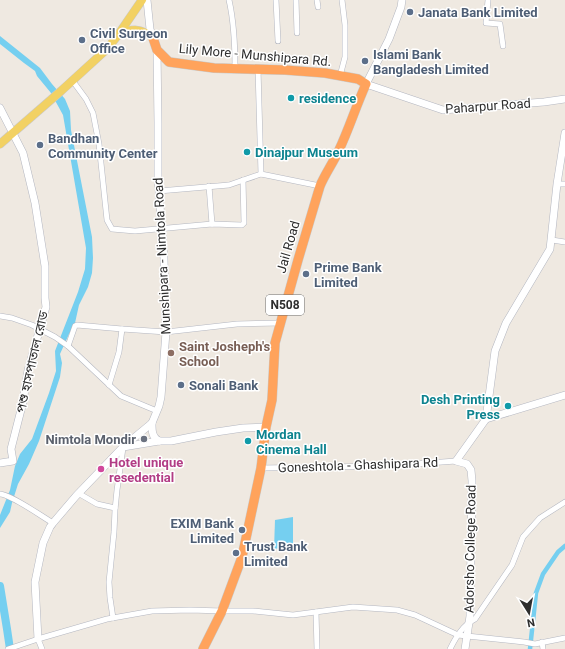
<svg xmlns="http://www.w3.org/2000/svg" width="565" height="649" font-family="Roboto,'Noto Sans Bengali',sans-serif">
  <style>
    .water { fill: #75cff0 }
    .lines { fill: none; stroke-linecap: round; stroke-linejoin: round }
    .canal { stroke: #75cff0; stroke-width: 4.5 }
    .river { stroke: #75cff0; stroke-width: 8 }
    .street-casing { stroke: #b4b7c1; stroke-width: 6 }
    .secondary-casing { stroke: #b4b7c1; stroke-width: 8 }
    .primary-casing { stroke: #c9c9c9; stroke-width: 9 }
    .highway-casing { stroke: #c9c9c9; stroke-width: 10 }
    .street { stroke: #fff; stroke-width: 5 }
    .secondary { stroke: #fff; stroke-width: 7 }
    .primary { stroke: #f2d163; stroke-width: 8 }
    .highway { stroke: #ffa35c; stroke-width: 9 }
    .service-dot { fill: #5c6f8a; stroke: #fff; stroke-width: 1.5 }
    .culture-dot { fill: #0f9aa8; stroke: #fff; stroke-width: 1.5 }
    .education-dot { fill: #8d6e63; stroke: #fff; stroke-width: 1.5 }
    .worship-dot { fill: #6b7280; stroke: #fff; stroke-width: 1.5 }
    .hotel-dot { fill: #d1479c; stroke: #fff; stroke-width: 1.5 }
    .labels { text-anchor: middle; dominant-baseline: central; stroke-width: 3; stroke-linejoin: round; paint-order: stroke }
    .shield { fill: #fff; stroke: #6d6d6d; stroke-width: 1 }
    .shield-label { font-size: 12px; font-weight: bold; fill: #2e2e2e }
    .service-label { font-size: 13px; font-weight: bold; fill: #4e5e75; stroke: #fff; text-anchor: start }
    .street-label { font-size: 13px; fill: #2e2e2e; stroke: #fff }
    .culture-label { font-size: 13px; font-weight: bold; fill: #0d838f; stroke: #fff; text-anchor: start }
    .education-label { font-size: 13px; font-weight: bold; fill: #785e54; stroke: #fff; text-anchor: start }
    .worship-label { font-size: 13px; font-weight: bold; fill: #5b616d; stroke: #fff; text-anchor: end }
    .hotel-label { font-size: 13px; font-weight: bold; fill: #b23c85; stroke: #fff; text-anchor: start }
  </style>
  <rect width="100%" height="100%" fill="#efe9e1"/>
  <g class="water">
    <path d="M0 36 40 68 52 84 65 99 70 111 71 130 92 237 93 258 92 273 88 287 79 305 75 323 69 334 60 354 62 363 60 377 39 441 29 464 18 484 12 503 10 512 0 528V515L10 490 15 466 20 454 32 439 49 393 56 371 55 351 78 292 85 269 86 248 63 115 51 93 37 76 35 71 24 63 0 44Z"/>
    <path d="M293 517V546L274 549 275 520Z"/>
  </g>
  <g class="lines">
    <path class="canal" d="M530 649 536 593 543 574 558 552 565 546"/>
    <path class="river" d="M0 586 7 629 10 649"/>
    <defs>
      <g id="street">
        <path d="M229 0C234 22 235 46 235 68"/>
        <path d="M276 0 278 41"/>
        <path d="M296 0 297 33"/>
        <path d="M317 0 318 7"/>
        <path d="M488 0 486 23 500 24 503 46"/>
        <path d="M258 69 261 174"/>
        <path d="M340 76 345 57V25L342 0"/>
        <path d="M72 80 86 99 93 113 99 144 107 220 112 229 135 231 212 224 242 225 244 223 243 180"/>
        <path d="M557 184H565"/>
        <path d="M209 186 212 224"/>
        <path d="M159 191 229 185 261 174 320 186"/>
        <path d="M552 240 565 242"/>
        <path d="M0 316 12 318 32 325 55 337 68 346 121 396 157 411"/>
        <path d="M68 346 75 326 77 325 122 329"/>
        <path d="M109 385 119 352 122 329 166 332 237 324 280 323"/>
        <path d="M261 468 387 466 456 461"/>
        <path d="M78 493 97 504 115 508"/>
        <path d="M0 494C12 495 41 516 53 523"/>
        <path d="M316 612 317 649"/>
        <path d="M113 618 110 598 109 582 114 532 115 510 117 490 123 448"/>
        <path d="M38 639 42 649"/>
        <path d="M542 642 543 649"/>
        <path d="M8 649 38 639 107 619 152 611 190 610 222 611H253L293 615 353 607 397 610 415 615 458 635 467 636 524 642 535 644 565 638"/>
        <path d="M450 649C456 637 463 625 475 619L512 565 523 537 540 518 565 502"/>
      </g>
      <g id="secondary">
        <path d="M147 0 150 29 153 38"/>
        <path d="M402 0 401 7 389 39 366 84 443 110 544 102 565 99"/>
        <path d="M0 108 23 153 35 203 45 266V298L46 307 28 370 23 402 11 449 13 461 0 463"/>
        <path d="M486 419 565 395"/>
        <path d="M152 423C152 432 152 437 159 441"/>
        <path d="M123 447 152 423 159 406 161 397 166 332 164 259 158 178V123L157 50"/>
        <path d="M38 639 35 582 43 543 50 527 53 523 76 496 123 447 159 441H171L216 432 243 428 266 427"/>
        <path d="M465 649 470 616 472 481 471 470 467 464 456 461 486 419 495 351 506 323 550 249 557 184 565 133"/>
      </g>
      <g id="primary">
        <path d="M119 35C132 28 141 28 153 38"/>
        <path d="M0 144 61 91 107 49 118 35 142 0"/>
      </g>
      <path id="highway" d="M153 38 157 50 169 62 214 68 285 70 325 73 358 79 366 84C356 106 349 129 339 150 333 163 325 174 320 186L298 260 275 343 272 400 266 427 261 468 242 557 222 611 203 649"/>
    </defs>
    <use href="#street" class="street-casing"/>
    <use href="#secondary" class="secondary-casing"/>
    <use href="#primary" class="primary-casing"/>
    <use href="#highway" class="highway-casing"/>
    <use href="#street" class="street"/>
    <use href="#secondary" class="secondary"/>
    <use href="#primary" class="primary"/>
    <use href="#highway" class="highway"/>
  </g>
  <g class="service-dot">
    <circle cx="410" cy="12" r="4"/>
    <circle cx="82" cy="40" r="4"/>
    <circle cx="365" cy="61" r="4"/>
    <circle cx="40" cy="145" r="4"/>
    <circle cx="306" cy="274" r="4"/>
    <circle cx="181" cy="385" r="4"/>
    <circle cx="242" cy="530" r="4"/>
    <circle cx="236" cy="553" r="4"/>
  </g>
  <g class="culture-dot">
    <circle cx="291" cy="98" r="4"/>
    <circle cx="247" cy="152" r="4"/>
    <circle cx="508" cy="406" r="4"/>
    <circle cx="248" cy="441" r="4"/>
  </g>
  <circle class="education-dot" cx="171" cy="353" r="4"/>
  <circle class="worship-dot" cx="144" cy="439" r="4"/>
  <circle class="hotel-dot" cx="101" cy="469" r="4"/>
  <g class="labels">
    <rect class="shield" x="266" y="295" width="38" height="20" rx="3"/>
    <g class="shield-label">
      <text x="285" y="305">N508</text>
    </g>
    <g class="service-label">
      <text x="418" y="12">Janata Bank Limited</text>
      <text x="90" y="33">Civil Surgeon<tspan x="90" dy="15">Office</tspan></text>
      <text x="373" y="54">Islami Bank<tspan x="373" dy="15">Bangladesh Limited</tspan></text>
      <text x="48" y="138">Bandhan<tspan x="48" dy="15">Community Center</tspan></text>
      <text x="314" y="267">Prime Bank<tspan x="314" dy="15">Limited</tspan></text>
      <text x="189" y="385">Sonali Bank</text>
      <text x="234" y="523" text-anchor="end">EXIM Bank<tspan x="234" dy="15">Limited</tspan></text>
      <text x="244" y="546">Trust Bank<tspan x="244" dy="15">Limited</tspan></text>
    </g>
    <g class="street-label">
      <text transform="translate(255 55) rotate(5)">Lily More - Munshipara Rd.</text>
      <text transform="translate(488 106) rotate(-4)">Paharpur Road</text>
      <text transform="translate(288 247) rotate(-74)">Jail Road</text>
      <text transform="translate(162 256) rotate(-93)">Munshipara - Nimtola Road</text>
      <text transform="translate(32 362) rotate(-77)">পশু হাসপাতাল রোড</text>
      <text transform="translate(358 465) rotate(-2)">Goneshtola - Ghashipara Rd</text>
      <text transform="translate(470 549) rotate(-89)">Adorsho College Road</text>
    </g>
    <g class="culture-label">
      <text x="299" y="98">residence</text>
      <text x="255" y="152">Dinajpur Museum</text>
      <text x="500" y="399" text-anchor="end">Desh Printing<tspan x="500" dy="15">Press</tspan></text>
      <text x="256" y="434">Mordan<tspan x="256" dy="15">Cinema Hall</tspan></text>
    </g>
    <g class="education-label">
      <text x="179" y="346">Saint Josheph's<tspan x="179" dy="15">School</tspan></text>
    </g>
    <g class="worship-label">
      <text x="136" y="439">Nimtola Mondir</text>
    </g>
    <g class="hotel-label">
      <text x="109" y="462">Hotel unique<tspan x="109" dy="15">resedential</tspan></text>
    </g>
  </g>
  <g transform="translate(529 613) rotate(169)" stroke="#ffffff" stroke-width="3" paint-order="stroke">
  <path d="M0-3L7 15L0 10L-7 15Z" fill="#2e2e2e"/>
  <text y="-6" font-size="11" font-weight="bold" text-anchor="middle" fill="#2e2e2e">N</text>
  </g>
</svg>
